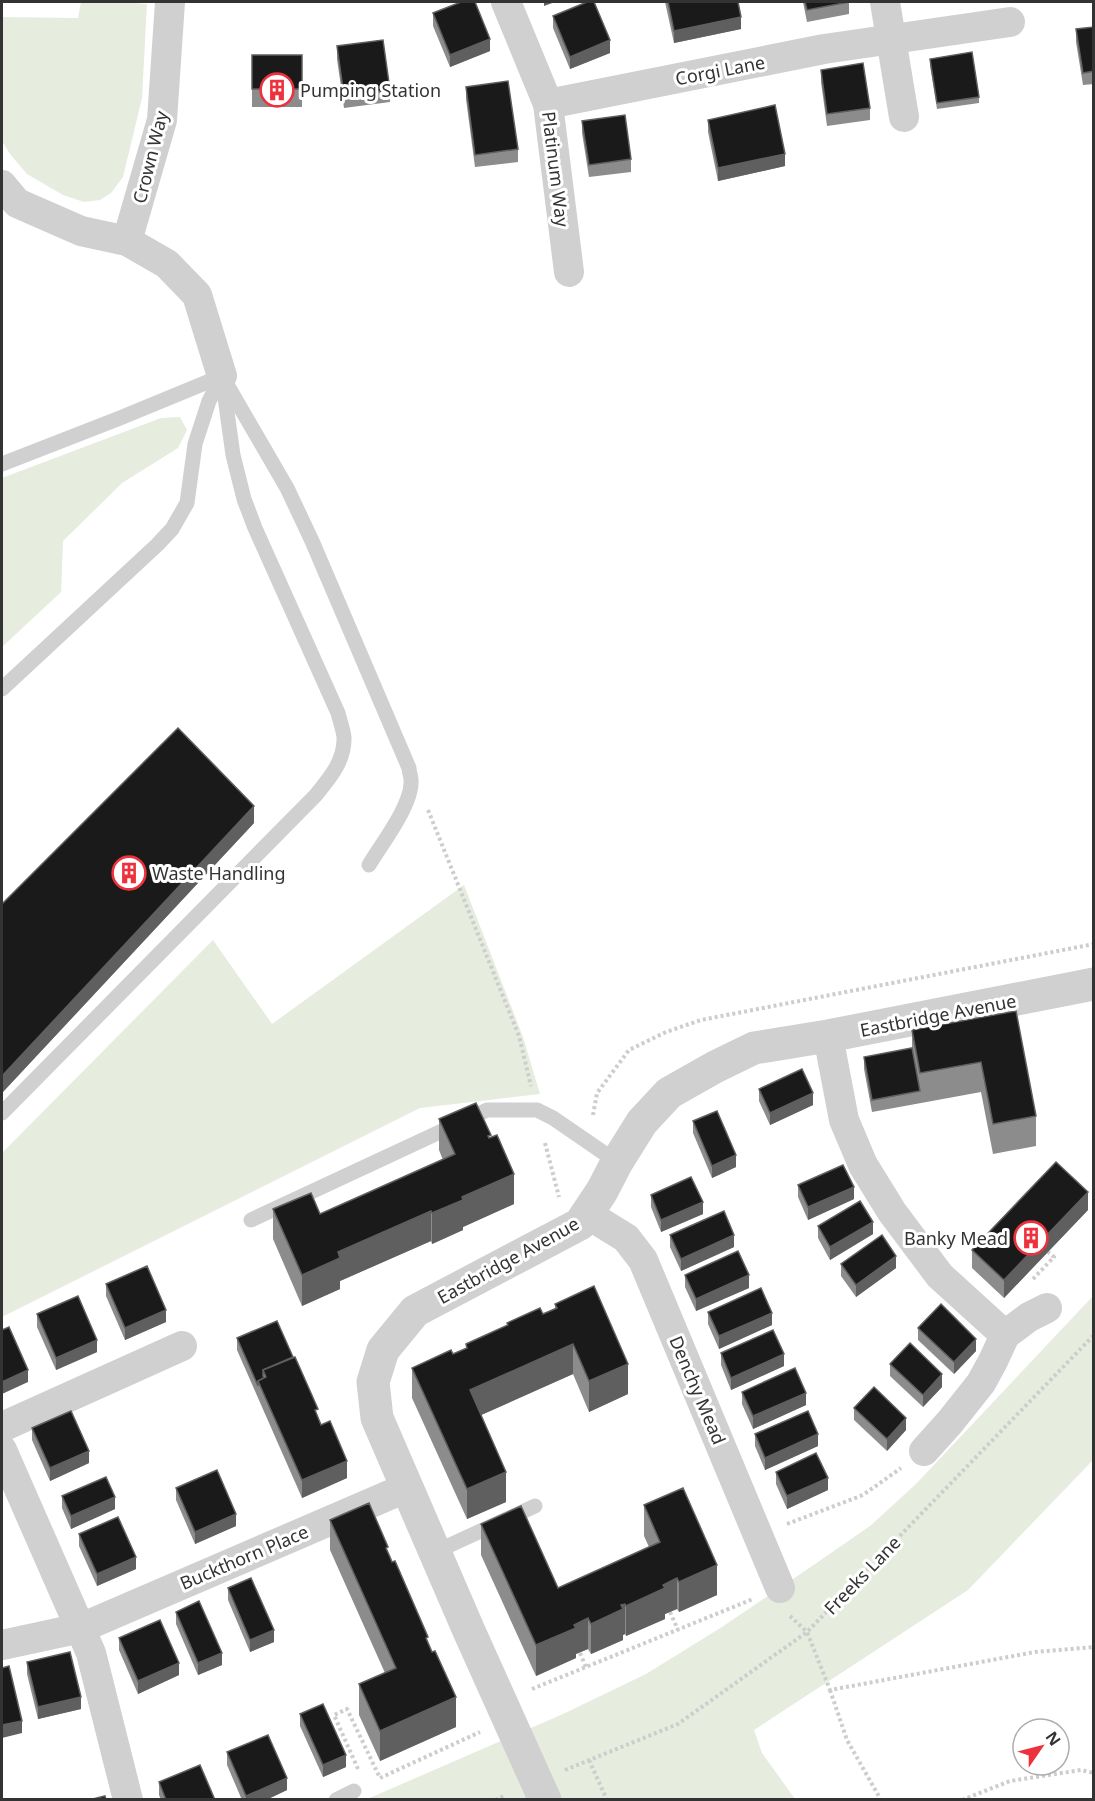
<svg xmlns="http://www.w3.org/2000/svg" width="1095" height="1801" font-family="'Noto Sans',sans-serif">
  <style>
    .green { fill: #e6ecde }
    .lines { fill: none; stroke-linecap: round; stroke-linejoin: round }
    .path { stroke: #cdcdcd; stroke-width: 4; stroke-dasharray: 3 3; stroke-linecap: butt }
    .service { stroke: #d0d0d0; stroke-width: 15 }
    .minor { stroke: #d0d0d0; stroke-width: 30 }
    .tertiary { stroke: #d0d0d0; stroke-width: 33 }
    .wall { fill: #8c8c8c }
    .shaded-wall { fill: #5f5f5f }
    .building { fill: #1a1a1a; stroke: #5f5f5f; stroke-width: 1.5 }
    .labels { text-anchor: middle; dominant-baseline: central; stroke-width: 6; stroke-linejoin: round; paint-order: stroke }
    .street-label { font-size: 18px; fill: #333; stroke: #fff }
    .poi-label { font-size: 18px; fill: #333; stroke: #fff; text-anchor: start }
  </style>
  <rect width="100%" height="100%" fill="#fff"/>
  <g class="green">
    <path d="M81 2H123L147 4 142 98 123 177 111 193 100 200 84 202 63 195 27 174 10 154 2 141V17L78 18Z"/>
    <path d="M180 417 187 430 178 448 122 483 63 541 61 592 2 647V478L161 418Z"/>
    <path d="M464 885 523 1037 540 1094 420 1108 2 1317V1153L213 940 272 1024Z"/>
    <path d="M1093 1296V1460L968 1590 754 1730 762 1753 795 1799 365 1800 563 1714 646 1674 722 1627 818 1562 870 1526 916 1484Z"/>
  </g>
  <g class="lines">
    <g class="path">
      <path d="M428 810 519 1036 531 1086"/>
      <path d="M593 1115 597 1093 629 1050 666 1032 701 1020 1094 944"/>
      <path d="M545 1143 559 1197"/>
      <path d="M1033 1279 1054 1257 1048 1252"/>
      <path d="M787 1524 863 1495 901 1468"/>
      <path d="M670 1612 678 1630"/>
      <path d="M790 1616 807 1632 830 1690 1035 1652 1094 1647"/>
      <path d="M580 1653 586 1667"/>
      <path d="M532 1689 753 1599"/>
      <path d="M830 1690 847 1740 881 1800"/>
      <path d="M589 1760 607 1800"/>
      <path d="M358 1769 334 1715 347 1709 380 1778 480 1732"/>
      <path d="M565 1770 678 1724 807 1632 1094 1335"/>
      <path d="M495 1800 506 1795"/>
      <path d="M962 1800 1010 1781 1081 1770 1094 1773"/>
    </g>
    <g class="service">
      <path d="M2 464 120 418 222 376 287 488 312 541 409 768C409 773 412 778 411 783 411 806 381 845 369 865"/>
      <path d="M2 689 157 545 172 529 187 503 195 444 209 401 222 376 233 455 244 499 255 528 338 713C340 721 343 729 344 737 345 761 329 779 315 796L2 1113"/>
      <path d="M251 1220 487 1110H537L553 1118 617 1162"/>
      <path d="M435 1552 535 1506"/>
      <path d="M336 1800 354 1791"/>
    </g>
    <g class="minor">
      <path d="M506 2 548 104 569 272"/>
      <path d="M885 2 904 117"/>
      <path d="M548 104 824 49 1010 22"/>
      <path d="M2 185 17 203 81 231 127 241 167 264 197 295 222 376"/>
      <path d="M127 241 162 120 170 2"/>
      <path d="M828 1036 844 1120 863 1165 892 1212 940 1276 1005 1335"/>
      <path d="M587 1214 626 1238 643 1260 780 1588"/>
      <path d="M2 1427 182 1346"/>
      <path d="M2 1450 91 1653 128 1800"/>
      <path d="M924 1451 950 1422 981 1383 993 1361 1005 1335 1029 1317 1047 1308"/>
      <path d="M2 1645 81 1628 408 1487"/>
    </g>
    <path class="tertiary" d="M545 1800 469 1631 377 1418 373 1382 383 1350 415 1311 580 1224 602 1191 617 1162 642 1122 669 1093 715 1067 754 1048 828 1036 1094 984"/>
  </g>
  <g class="wall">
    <path d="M665 2H738L741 29 674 43Z"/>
    <path d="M803 2H849V14L807 22Z"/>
    <path d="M433 13 490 51 450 67 433 26Z"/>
    <path d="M553 16 610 53 570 69 553 28Z"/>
    <path d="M1094 27V84L1083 85 1076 42V29Z"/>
    <path d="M337 46 390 90V102L344 108 337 59Z"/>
    <rect x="252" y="55" width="50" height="52"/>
    <path d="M930 59 979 97V103L937 109 930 65Z"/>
    <path d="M821 70 870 108V120L827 126 821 82Z"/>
    <path d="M466 87 518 149V162L475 167 466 99Z"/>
    <path d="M708 120 785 166 718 181 708 132Z"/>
    <path d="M582 121 631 159V172L589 177 582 133Z"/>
    <path d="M254 823 2 1093V904Z"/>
    <path d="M1016 1011 1036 1116V1146L993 1154 981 1092 872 1112 864 1069V1057L912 1048V1030Z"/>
    <path d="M759 1089 813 1105 770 1125 759 1101Z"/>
    <path d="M439 1119 491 1138 514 1204 463 1227V1230L432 1244 431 1241 340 1281V1289L302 1306 273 1239V1209L320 1214 443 1160 439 1150Z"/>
    <path d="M693 1121 736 1167 712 1178 693 1133Z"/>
    <path d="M798 1185 854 1199 808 1220 798 1197Z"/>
    <path d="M651 1195 703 1214 661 1232 651 1207Z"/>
    <path d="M1088 1210 1004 1298 972 1268V1250Z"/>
    <path d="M818 1226 873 1234 830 1260 818 1238Z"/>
    <path d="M670 1235 734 1247 681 1271 670 1247Z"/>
    <path d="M841 1264 896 1268 856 1297 841 1276Z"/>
    <path d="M685 1275 749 1288 696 1311 685 1287Z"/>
    <path d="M106 1284 166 1322 125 1340 106 1296Z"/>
    <path d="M555 1304 628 1394 589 1412 573 1374 481 1415 506 1502 467 1519 412 1398V1368L453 1354 466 1349V1344L507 1325V1323L543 1314 555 1309Z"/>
    <path d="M708 1312 772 1325 719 1349 708 1324Z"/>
    <path d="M37 1314 97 1352 56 1370 37 1327Z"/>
    <path d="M918 1328 976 1351 954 1374 918 1340Z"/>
    <path d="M237 1338 318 1418 347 1478 302 1498 237 1350Z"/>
    <path d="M721 1353 784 1366 731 1390 721 1365Z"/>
    <path d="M890 1364 942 1387 923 1407 890 1376Z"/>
    <path d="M742 1392 806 1405 753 1429 742 1404Z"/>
    <path d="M854 1408 906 1430 887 1451 854 1420Z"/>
    <path d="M32 1428 89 1463 50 1481 32 1440Z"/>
    <path d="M755 1434 818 1446 765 1470 755 1446Z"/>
    <path d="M776 1472 828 1490 787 1509 776 1484Z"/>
    <path d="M176 1488 236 1526 195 1544 176 1500Z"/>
    <path d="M62 1496 115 1509 71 1529 62 1508Z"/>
    <path d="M644 1505 717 1595 679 1612 677 1609 665 1614V1619L626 1636 625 1634 623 1635V1640L591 1654 588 1649 576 1654V1658L536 1676 481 1555V1524L558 1588 649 1547 644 1536Z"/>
    <path d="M330 1520 388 1553 428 1644 456 1727 380 1761 359 1715V1684L385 1673 330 1550Z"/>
    <path d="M79 1534 136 1569 97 1586 79 1546Z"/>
    <path d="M228 1588 274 1642 250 1652 228 1600Z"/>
    <path d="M176 1612 222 1665 198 1675 176 1624Z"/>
    <path d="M119 1638 179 1675 138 1694 119 1650Z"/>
    <path d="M27 1662 81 1709 38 1719 27 1674Z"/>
    <path d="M300 1714 346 1767 323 1777 300 1726Z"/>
    <path d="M227 1752 287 1790 266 1800H242L227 1765Z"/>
    <path d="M159 1782 215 1800H161L159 1795Z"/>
  </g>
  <g class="shaded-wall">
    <path d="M544 2H555L544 6Z"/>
    <path d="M741 17V29L674 43V31Z"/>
    <path d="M490 39V51L450 67V55Z"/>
    <path d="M610 40V53L570 69V57Z"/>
    <path d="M785 154V166L718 181V168Z"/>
    <path d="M254 806V823L2 1093V1076Z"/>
    <path d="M813 1093V1105L770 1125V1113Z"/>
    <path d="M736 1155V1167L712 1178V1166Z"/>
    <path d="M514 1174V1204L463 1227V1230L432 1244V1213L462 1197Z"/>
    <path d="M854 1187V1199L808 1220V1207Z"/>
    <path d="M1088 1192V1210L1004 1298V1280Z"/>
    <path d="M703 1202V1214L661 1232V1220Z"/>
    <path d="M431 1211V1241L340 1281V1289L302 1306V1275L338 1252Z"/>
    <path d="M873 1222V1234L830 1260V1247Z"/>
    <path d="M734 1235V1247L681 1271V1259Z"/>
    <path d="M896 1256V1268L856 1297V1285Z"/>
    <path d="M749 1275V1288L696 1311V1299Z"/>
    <path d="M166 1310V1322L125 1340V1328Z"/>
    <path d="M772 1313V1325L719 1349V1336Z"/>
    <path d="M976 1339V1351L954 1374V1362Z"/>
    <path d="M97 1340V1352L56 1370V1358Z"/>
    <path d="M573 1344V1374L470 1420V1390Z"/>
    <path d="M784 1354V1366L731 1390V1378Z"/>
    <path d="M628 1364V1394L589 1412V1381Z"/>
    <path d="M28 1370V1382L2 1394V1382Z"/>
    <path d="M942 1374V1387L923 1407V1395Z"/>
    <path d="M806 1393V1405L753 1429V1416Z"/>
    <path d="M906 1418V1430L887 1451V1439Z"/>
    <path d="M818 1434V1446L765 1470V1458Z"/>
    <path d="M89 1451V1463L50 1481V1468Z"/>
    <path d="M347 1461V1478L302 1498V1480Z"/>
    <path d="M506 1472V1502L467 1519V1489Z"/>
    <path d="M828 1478V1490L787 1509V1496Z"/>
    <path d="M115 1497V1509L71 1529V1516Z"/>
    <path d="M236 1514V1526L195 1544V1532Z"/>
    <path d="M136 1557V1569L97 1586V1574Z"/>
    <path d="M717 1565V1595L679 1612V1582Z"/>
    <path d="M677 1578V1609L665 1614V1619L626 1636V1606L663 1585Z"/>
    <path d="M625 1604V1634L623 1635V1640L591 1654V1624Z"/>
    <path d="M588 1618V1649L576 1654V1658L536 1676V1645L574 1625Z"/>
    <path d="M274 1630V1642L250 1652V1640Z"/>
    <path d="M222 1653V1665L198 1675V1663Z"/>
    <path d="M179 1663V1675L138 1694V1681Z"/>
    <path d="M81 1697V1709L38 1719V1707Z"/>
    <path d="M456 1697V1727L380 1761V1731Z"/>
    <path d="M22 1721V1733L2 1738V1725Z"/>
    <path d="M346 1755V1767L323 1777V1765Z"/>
    <path d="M287 1778V1790L266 1800H246V1796Z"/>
  </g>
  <g class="building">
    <path d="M461 2H475L490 39 450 55 433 13Z"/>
    <path d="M587 2H594L610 40 570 57 553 16Z"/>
    <path d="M668 2H738L741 17 674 31Z"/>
    <path d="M805 2H849L807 10Z"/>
    <path d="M1094 27V71L1083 73 1076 29Z"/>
    <path d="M383 40 390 90 344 96 337 46Z"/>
    <path d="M972 52 979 97 937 103 930 59Z"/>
    <rect x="252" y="55" width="50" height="34"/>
    <path d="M863 63 870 108 827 114 821 70Z"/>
    <path d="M508 81 518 149 475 155 466 87Z"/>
    <path d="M775 105 785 154 718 168 708 120Z"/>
    <path d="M625 115 631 159 589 165 582 121Z"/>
    <path d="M178 728 254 806 2 1076V904Z"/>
    <path d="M1016 1011 1036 1116 993 1124 981 1062 920 1073 912 1030Z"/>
    <path d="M912 1048 920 1091 872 1100 864 1057Z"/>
    <path d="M802 1069 813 1093 770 1113 759 1089Z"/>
    <path d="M476 1103 491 1135 488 1136 489 1138 497 1135 514 1174 462 1197 463 1200 432 1213 431 1211 338 1252 340 1258 302 1275 273 1209 311 1193 320 1214 455 1154 439 1119Z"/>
    <path d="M717 1111 736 1155 712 1166 693 1121Z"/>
    <path d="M1056 1162 1088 1192 1004 1280 972 1250Z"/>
    <path d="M843 1165 854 1187 808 1207 798 1185Z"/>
    <path d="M691 1177 703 1202 661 1220 651 1195Z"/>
    <path d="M860 1201 873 1222 830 1247 818 1226Z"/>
    <path d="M724 1211 734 1235 681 1259 670 1235Z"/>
    <path d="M882 1235 896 1256 856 1285 841 1264Z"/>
    <path d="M738 1251 749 1275 696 1299 685 1275Z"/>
    <path d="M147 1266 166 1310 125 1328 106 1284Z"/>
    <path d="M594 1286 628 1364 589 1381 573 1344 470 1390 506 1472 467 1489 412 1368 451 1350 453 1354 467 1348 466 1344 508 1325 507 1323 540 1308 543 1314 557 1308 555 1304Z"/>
    <path d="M761 1288 772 1313 719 1336 708 1312Z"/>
    <path d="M78 1296 97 1340 56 1358 37 1314Z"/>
    <path d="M941 1304 976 1339 954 1362 918 1328Z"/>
    <path d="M277 1321 293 1357 263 1370V1376L264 1378 258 1381V1386L237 1338Z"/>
    <path d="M9 1327 28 1370 2 1382V1330Z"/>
    <path d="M773 1330 784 1354 731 1378 721 1353Z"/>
    <path d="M910 1343 942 1374 923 1395 890 1364Z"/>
    <path d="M295 1357 318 1409 315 1410 321 1425 330 1421 347 1461 302 1480 258 1381 266 1377 263 1370Z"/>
    <path d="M795 1368 806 1393 753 1416 742 1392Z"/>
    <path d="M874 1387 906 1418 887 1439 854 1408Z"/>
    <path d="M71 1411 89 1451 50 1468 32 1428Z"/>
    <path d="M808 1411 818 1434 765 1458 755 1434Z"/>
    <path d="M816 1453 828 1478 787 1496 776 1472Z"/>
    <path d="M217 1470 236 1514 195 1532 176 1488Z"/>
    <path d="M106 1477 115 1497 71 1516 62 1496Z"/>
    <path d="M683 1488 717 1565 679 1582 677 1578 663 1585 665 1588 626 1606 625 1604 621 1605 623 1609 591 1624 588 1618 574 1625 576 1628 536 1645 481 1524 521 1506 558 1588 660 1542 644 1505Z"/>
    <path d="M369 1503 388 1547 386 1548 390 1557 392 1562 395 1561 428 1637 426 1638 432 1652 435 1651 456 1697 380 1731 359 1684 396 1668 330 1520Z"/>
    <path d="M118 1517 136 1557 97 1574 79 1534Z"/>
    <path d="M251 1578 274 1630 250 1640 228 1588Z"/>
    <path d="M199 1601 222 1653 198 1663 176 1612Z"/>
    <path d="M160 1620 179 1663 138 1681 119 1638Z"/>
    <path d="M70 1652 81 1697 38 1707 27 1662Z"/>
    <path d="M9 1666 22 1721 2 1725V1668Z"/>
    <path d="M323 1704 346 1755 323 1765 300 1714Z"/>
    <path d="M268 1735 287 1778 246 1796 227 1752Z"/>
    <path d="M200 1765 215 1800H166L159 1782Z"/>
    <path d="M105 1796 106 1800H89Z"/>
  </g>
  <defs>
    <symbol id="building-ring" viewBox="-11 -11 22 22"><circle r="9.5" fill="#fff" stroke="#ed323d" stroke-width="1.5"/><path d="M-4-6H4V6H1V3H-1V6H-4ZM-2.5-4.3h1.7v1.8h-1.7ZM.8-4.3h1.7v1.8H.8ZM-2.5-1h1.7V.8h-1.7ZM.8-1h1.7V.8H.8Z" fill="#ed323d"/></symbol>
  </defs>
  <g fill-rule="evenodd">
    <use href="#building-ring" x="258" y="71" width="38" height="38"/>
    <use href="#building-ring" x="110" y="854" width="38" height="38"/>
    <use href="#building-ring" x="1012" y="1219" width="38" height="38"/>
  </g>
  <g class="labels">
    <g class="street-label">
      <text transform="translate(720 70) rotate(-11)">Corgi Lane</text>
      <text transform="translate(150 157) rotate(-76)">Crown Way</text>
      <text transform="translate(556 169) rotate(83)">Platinum Way</text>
      <text transform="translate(938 1015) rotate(-11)">Eastbridge Avenue</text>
      <text transform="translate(508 1260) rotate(-29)">Eastbridge Avenue</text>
      <text transform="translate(698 1390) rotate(67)">Denchy Mead</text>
      <text transform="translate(244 1557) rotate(-23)">Buckthorn Place</text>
      <text transform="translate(862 1575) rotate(-46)">Freeks Lane</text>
    </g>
    <g class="poi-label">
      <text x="300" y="90">Pumping Station</text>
      <text x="152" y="873">Waste Handling</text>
      <text x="1008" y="1238" text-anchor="end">Banky Mead</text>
    </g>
  </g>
  <rect width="1095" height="1801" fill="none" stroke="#333333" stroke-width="6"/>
  <g transform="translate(1041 1747) rotate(55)"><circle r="28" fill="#ffffff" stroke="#adadad" stroke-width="1.5"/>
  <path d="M0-4.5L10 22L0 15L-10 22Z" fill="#ed323d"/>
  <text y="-9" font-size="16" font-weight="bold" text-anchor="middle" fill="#333333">N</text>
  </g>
</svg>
